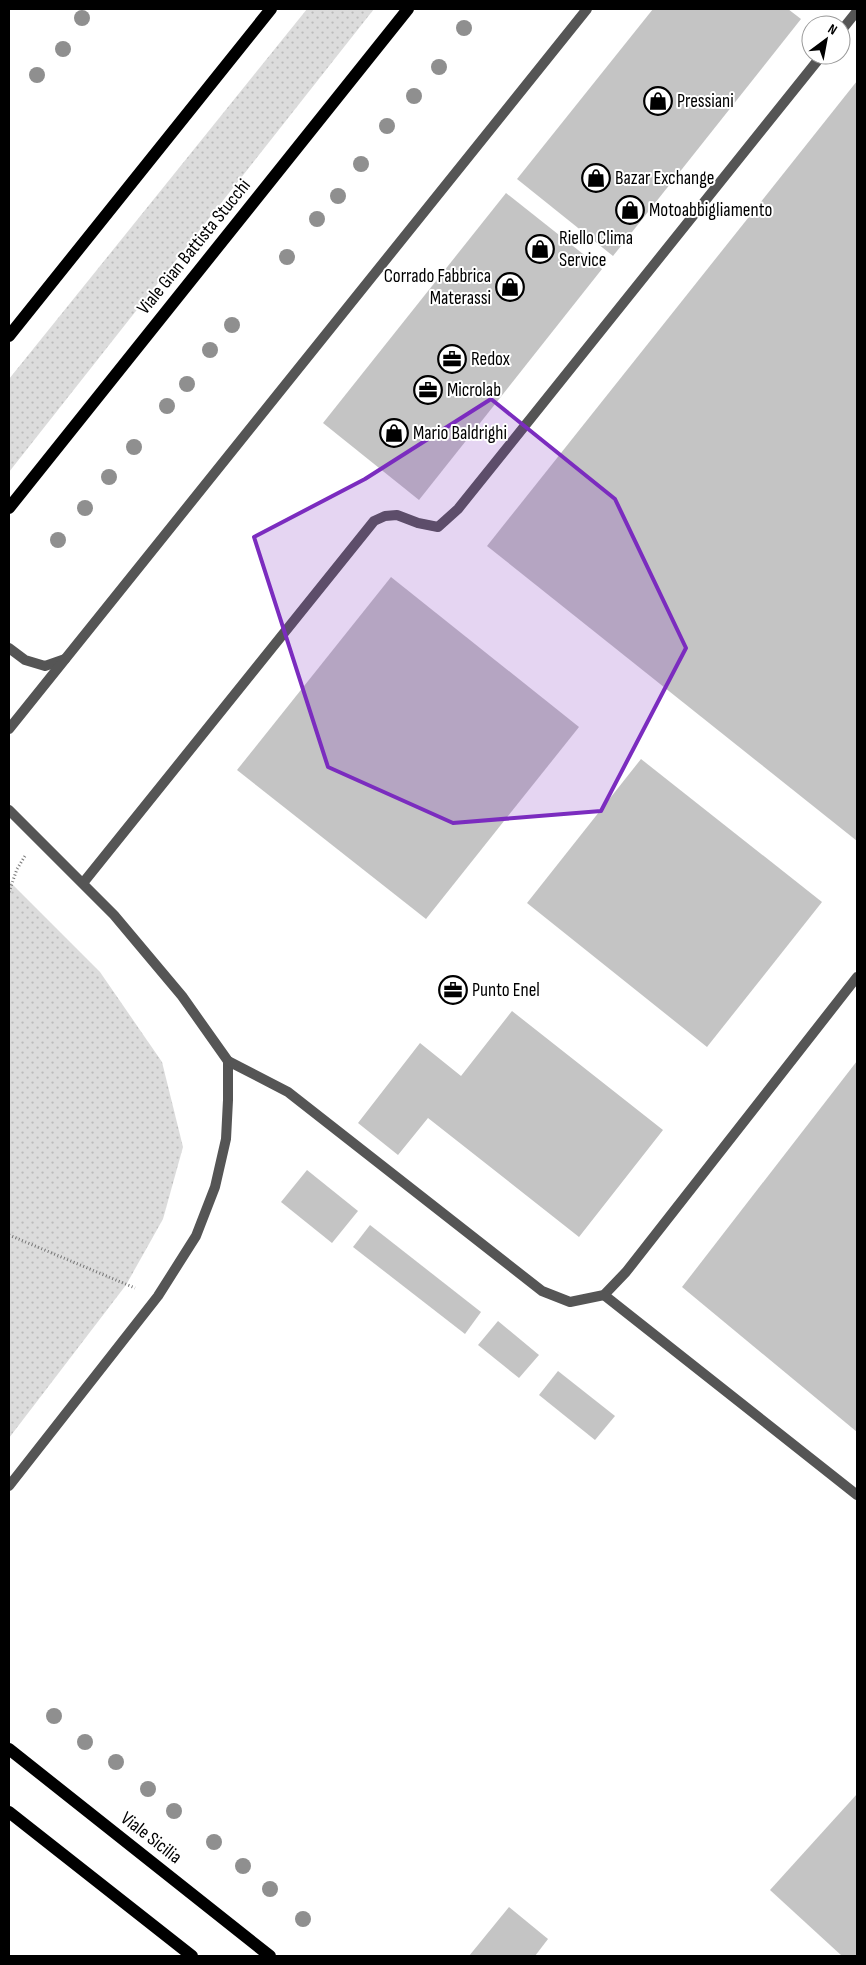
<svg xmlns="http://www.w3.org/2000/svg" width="866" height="1965" font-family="'Sofia Sans Condensed',sans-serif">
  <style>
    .grass { fill: url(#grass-dots) }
    .building { fill: #c4c4c4 }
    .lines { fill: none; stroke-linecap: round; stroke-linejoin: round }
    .path { stroke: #777; stroke-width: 3; stroke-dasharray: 1 2.5; stroke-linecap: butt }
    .service { stroke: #555; stroke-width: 10 }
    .primary { stroke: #000; stroke-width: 12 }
    .tree { fill: #8f8f8f }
    .marked { fill: #7b2cbf; fill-opacity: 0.2; stroke: #7b2cbf; stroke-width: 4; stroke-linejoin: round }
    .labels { text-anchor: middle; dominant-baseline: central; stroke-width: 4; stroke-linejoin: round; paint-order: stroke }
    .poi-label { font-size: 19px; fill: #000; stroke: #fff; text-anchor: start }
    .street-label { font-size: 19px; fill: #000; stroke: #fff }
  </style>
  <defs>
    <pattern id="grass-dots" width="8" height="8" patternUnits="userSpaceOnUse" patternTransform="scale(1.25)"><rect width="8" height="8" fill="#dcdcdc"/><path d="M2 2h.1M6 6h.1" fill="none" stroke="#bbb" stroke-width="1.8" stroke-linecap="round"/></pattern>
  </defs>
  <rect width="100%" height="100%" fill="#fff"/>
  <g class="grass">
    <path d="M307 9H374L9 472V379Z"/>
    <path d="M9 881 100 972 162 1062 183 1147 163 1219 126 1285 9 1438Z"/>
  </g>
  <g class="building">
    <path d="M653 9H788L801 19 613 256 517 179Z"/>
    <path d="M857 81V841L487 546Z"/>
    <path d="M506 193 602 269 419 500 323 423Z"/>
    <path d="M391 577 579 727 426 919 237 770Z"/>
    <path d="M641 759 822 902 707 1047 527 903Z"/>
    <path d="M512 1011 663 1130 579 1237 428 1118 398 1155 358 1123 420 1043 461 1076Z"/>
    <path d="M857 1061V1432L682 1287Z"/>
    <path d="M307 1170 358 1211 332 1243 281 1202Z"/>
    <path d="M370 1225 481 1312 465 1334 353 1247Z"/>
    <path d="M498 1321 539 1355 519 1378 478 1345Z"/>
    <path d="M558 1371 615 1416 595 1440 539 1395Z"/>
    <path d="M857 1794V1956H842L770 1890Z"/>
    <path d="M509 1907 548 1939 535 1956H469Z"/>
  </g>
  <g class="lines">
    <g class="path">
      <path d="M9 892 17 869 25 856"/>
      <path d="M9 1235 135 1288"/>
    </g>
    <g class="service">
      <path d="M841 31 857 11"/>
      <path d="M9 648 25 660 45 666 65 659"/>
      <path d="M9 729 587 9"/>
      <path d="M9 810 114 915 182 996 228 1061V1100L226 1139 215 1187 196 1236 158 1296 9 1486"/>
      <path d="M83 883 374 521 385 516 397 515 418 523 438 527 458 509 822 55"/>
      <path d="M228 1061 288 1092 542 1291 570 1302 604 1295 626 1272 857 977"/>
      <path d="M604 1295 857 1495"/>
    </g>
    <g class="primary">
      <path d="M9 336 271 9"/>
      <path d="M9 508 408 9"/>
      <path d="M9 1749 270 1956"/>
      <path d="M9 1812 192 1956"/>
    </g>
  </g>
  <g class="tree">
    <circle cx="82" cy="18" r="8"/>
    <circle cx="464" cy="28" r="8"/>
    <circle cx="63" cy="49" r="8"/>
    <circle cx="439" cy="67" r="8"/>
    <circle cx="37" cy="75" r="8"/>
    <circle cx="414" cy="96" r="8"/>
    <circle cx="387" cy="126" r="8"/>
    <circle cx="361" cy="164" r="8"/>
    <circle cx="338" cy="196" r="8"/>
    <circle cx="317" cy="219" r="8"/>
    <circle cx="287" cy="257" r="8"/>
    <circle cx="232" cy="325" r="8"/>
    <circle cx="210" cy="350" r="8"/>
    <circle cx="187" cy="384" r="8"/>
    <circle cx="167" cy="406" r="8"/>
    <circle cx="134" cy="447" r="8"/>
    <circle cx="109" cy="477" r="8"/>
    <circle cx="85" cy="508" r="8"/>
    <circle cx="58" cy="540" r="8"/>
    <circle cx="54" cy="1716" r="8"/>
    <circle cx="85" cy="1742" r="8"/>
    <circle cx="116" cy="1762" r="8"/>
    <circle cx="148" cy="1789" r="8"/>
    <circle cx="174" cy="1811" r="8"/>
    <circle cx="214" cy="1842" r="8"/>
    <circle cx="243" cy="1866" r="8"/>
    <circle cx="270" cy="1889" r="8"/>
    <circle cx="303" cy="1919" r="8"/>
  </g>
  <path class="marked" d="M491 399 615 499 686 648 601 811 453 823 328 767 254 537 365 479Z"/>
  <defs>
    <symbol id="shop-ring" viewBox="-11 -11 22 22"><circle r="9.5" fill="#fff" stroke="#000" stroke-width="1.5"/><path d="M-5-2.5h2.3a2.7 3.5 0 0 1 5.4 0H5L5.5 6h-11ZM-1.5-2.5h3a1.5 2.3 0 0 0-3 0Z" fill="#000"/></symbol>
    <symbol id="office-ring" viewBox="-11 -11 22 22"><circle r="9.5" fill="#fff" stroke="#000" stroke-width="1.5"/><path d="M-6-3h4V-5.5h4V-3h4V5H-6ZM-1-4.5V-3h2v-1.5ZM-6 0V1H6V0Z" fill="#000"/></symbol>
  </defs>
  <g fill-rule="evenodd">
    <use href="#shop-ring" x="642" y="85" width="32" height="32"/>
    <use href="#shop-ring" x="580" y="162" width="32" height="32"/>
    <use href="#shop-ring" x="614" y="194" width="32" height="32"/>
    <use href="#shop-ring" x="524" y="233" width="32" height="32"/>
    <use href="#shop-ring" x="494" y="271" width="32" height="32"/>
    <use href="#office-ring" x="436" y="343" width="32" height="32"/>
    <use href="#office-ring" x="412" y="374" width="32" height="32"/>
    <use href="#shop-ring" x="378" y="417" width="32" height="32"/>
    <use href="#office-ring" x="437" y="974" width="32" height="32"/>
  </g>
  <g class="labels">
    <g class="poi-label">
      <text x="677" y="101">Pressiani</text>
      <text x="615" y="178">Bazar Exchange</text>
      <text x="649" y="210">Motoabbigliamento</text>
      <text x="559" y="238">Riello Clima<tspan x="559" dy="22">Service</tspan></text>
      <text x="491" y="276" text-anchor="end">Corrado Fabbrica<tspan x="491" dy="22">Materassi</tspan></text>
      <text x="471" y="359">Redox</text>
      <text x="447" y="390">Microlab</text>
      <text x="413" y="433">Mario Baldrighi</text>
      <text x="472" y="990">Punto Enel</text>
    </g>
    <g class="street-label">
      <text transform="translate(194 247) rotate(-51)">Viale Gian Battista Stucchi</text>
      <text transform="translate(151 1838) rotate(38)">Viale Sicilia</text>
    </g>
  </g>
  <rect width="866" height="1965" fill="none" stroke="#000000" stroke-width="20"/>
  <g transform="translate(826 40) rotate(32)"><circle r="24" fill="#ffffff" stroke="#999999"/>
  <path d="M0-4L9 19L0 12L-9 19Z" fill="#000000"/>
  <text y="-8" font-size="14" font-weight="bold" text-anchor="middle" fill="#000000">N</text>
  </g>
</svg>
